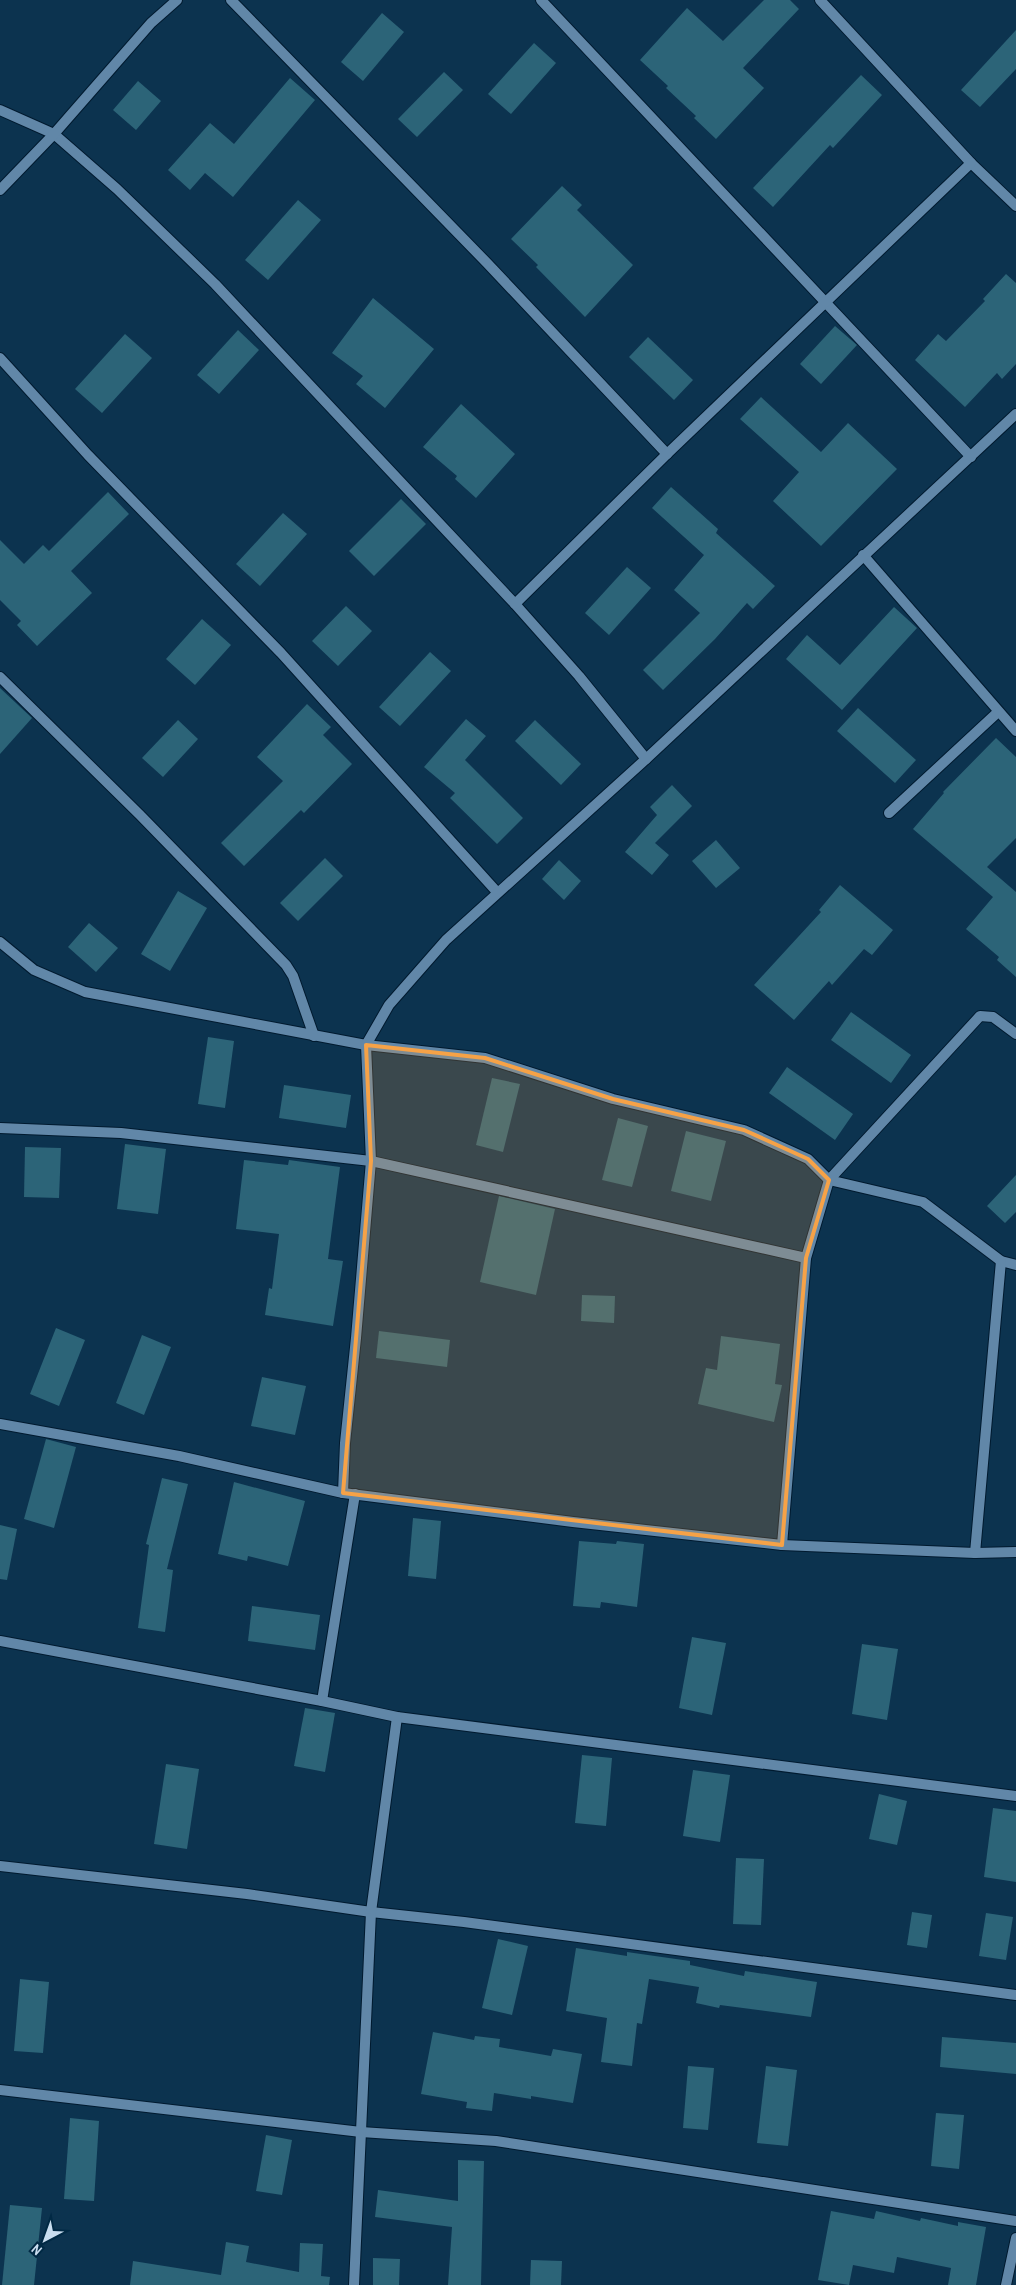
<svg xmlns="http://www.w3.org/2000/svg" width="1016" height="2285" font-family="'Archivo Narrow',sans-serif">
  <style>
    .building { fill: #2c6478 }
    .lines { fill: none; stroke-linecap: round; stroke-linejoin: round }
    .minor-casing { stroke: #001a2f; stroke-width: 12 }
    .minor { stroke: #6187a8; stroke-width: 10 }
    .marked { fill: #f6a247; fill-opacity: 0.2; stroke: #f6a247; stroke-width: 4; stroke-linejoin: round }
  </style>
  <rect width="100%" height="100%" fill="#0c334f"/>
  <g class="building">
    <path d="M764 0H790L799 9 743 68 764 88 716 139 694 118 696 116 666 88 668 86 640 60 687 8 723 41Z"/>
    <path d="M382 13 404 32 363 81 341 62Z"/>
    <path d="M1016 30V69L980 107 961 90Z"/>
    <path d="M534 43 556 63 511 114 488 94Z"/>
    <path d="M444 72 463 90 417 137 398 119Z"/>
    <path d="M861 75 882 95 833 148 830 145 773 207 753 188Z"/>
    <path d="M290 78 315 100 233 197 205 173 190 190 168 170 210 123 234 144Z"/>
    <path d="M138 81 161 101 136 130 113 110Z"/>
    <path d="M562 186 582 205 577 210 633 265 585 317 536 267 538 265 511 239Z"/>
    <path d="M298 200 321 220 268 280 245 260Z"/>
    <path d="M1006 274 1016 283V364L1002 379 997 373 965 407 915 360 938 334 946 341 985 301 983 299Z"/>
    <path d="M373 298 434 349 385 408 356 384 363 376 332 353Z"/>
    <path d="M835 326 857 345 821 384 800 364Z"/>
    <path d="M238 330 259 350 219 394 197 375Z"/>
    <path d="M125 334 152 358 102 413 75 389Z"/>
    <path d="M648 337 693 380 674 400 629 357Z"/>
    <path d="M761 397 821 452 848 423 897 469 821 546 773 501 799 472 740 419Z"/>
    <path d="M461 404 515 454 476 498 455 479 457 476 423 447Z"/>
    <path d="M671 487 718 529 716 533 775 586 753 609 747 603 715 639 663 690 643 670 700 613 674 590 704 555 652 508Z"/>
    <path d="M108 492 129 514 71 571 92 593 37 646 17 625 21 621 0 600V540L24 564 43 545 49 551Z"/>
    <path d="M401 499 426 524 374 576 349 551Z"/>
    <path d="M283 513 307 534 260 586 236 564Z"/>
    <path d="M627 567 651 588 609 635 585 613Z"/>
    <path d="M346 606 372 631 338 666 312 641Z"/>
    <path d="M894 607 917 628 842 710 786 659 807 635 840 665Z"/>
    <path d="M202 619 231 645 195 685 166 659Z"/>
    <path d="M430 652 451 671 400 726 379 707Z"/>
    <path d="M0 688 32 718 0 754Z"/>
    <path d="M307 704 331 727 323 735 352 764 304 813 301 810 244 866 221 843 283 781 257 757Z"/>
    <path d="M858 708 916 760 895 783 837 731Z"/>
    <path d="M466 719 486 736 465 760 523 818 497 844 450 798 455 793 424 767Z"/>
    <path d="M178 720 198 739 163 777 142 758Z"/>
    <path d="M535 720 581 764 561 785 515 741Z"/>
    <path d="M996 738 1016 757V838L987 867 1016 892V977L997 960 999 957 966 929 993 897 913 829 944 793 943 792Z"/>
    <path d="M672 785 692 806 655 843 669 855 652 875 625 852 657 815 650 807Z"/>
    <path d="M716 840 740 868 716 888 692 861Z"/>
    <path d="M325 858 343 876 298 921 280 903Z"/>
    <path d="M559 860 581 881 564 900 542 879Z"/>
    <path d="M840 885 893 930 872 955 864 949 832 985 829 981 794 1020 754 985 821 912 819 910Z"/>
    <path d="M178 891 207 908 170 971 141 954Z"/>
    <path d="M89 923 118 948 96 972 68 947Z"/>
    <path d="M851 1012 911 1055 891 1083 831 1040Z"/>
    <path d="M208 1037 234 1041 225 1108 198 1104Z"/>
    <path d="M787 1067 853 1114 835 1140 769 1093Z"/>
    <path d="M492 1078 520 1084 503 1152 476 1145Z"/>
    <path d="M284 1085 351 1095 346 1128 279 1118Z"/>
    <path d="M618 1118 648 1126 632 1187 602 1180Z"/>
    <path d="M686 1131 726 1141 711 1201 671 1191Z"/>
    <path d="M125 1144 166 1149 158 1214 117 1209Z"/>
    <path d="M25 1147 61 1148 59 1198 24 1197Z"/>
    <path d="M244 1160 288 1165 289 1160 340 1167 328 1259 343 1261 333 1326 265 1315 269 1288 272 1289 279 1234 236 1229Z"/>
    <path d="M1016 1175V1212L1005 1223 987 1206Z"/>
    <path d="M499 1196 555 1209 536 1295 480 1282Z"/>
    <path d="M582 1295 615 1296 614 1323 581 1321Z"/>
    <path d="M56 1328 85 1340 59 1406 30 1394Z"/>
    <path d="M379 1331 450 1340 447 1367 376 1358Z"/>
    <path d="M142 1335 171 1347 144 1415 116 1403Z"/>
    <path d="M721 1336 780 1344 775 1384 782 1385 774 1422 698 1404 706 1368 717 1370Z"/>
    <path d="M262 1377 306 1386 295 1435 251 1426Z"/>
    <path d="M46 1439 76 1447 54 1528 24 1519Z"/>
    <path d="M162 1478 188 1484 167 1569 173 1570 165 1632 138 1628 149 1545 146 1544Z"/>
    <path d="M234 1482 305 1501 288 1566 248 1556 247 1561 218 1554Z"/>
    <path d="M413 1518 441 1521 436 1579 408 1576Z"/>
    <path d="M0 1525 17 1529 7 1580 0 1579Z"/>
    <path d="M579 1541 616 1544 617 1541 644 1544 637 1607 601 1602 600 1608 573 1606Z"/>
    <path d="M252 1606 320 1615 315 1650 248 1641Z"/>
    <path d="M692 1637 726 1643 712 1715 679 1708Z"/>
    <path d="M862 1644 898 1649 887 1720 852 1714Z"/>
    <path d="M305 1708 335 1713 325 1772 294 1766Z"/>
    <path d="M582 1755 612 1758 606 1826 575 1823Z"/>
    <path d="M166 1764 199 1769 187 1849 154 1844Z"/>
    <path d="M693 1770 730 1775 720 1842 683 1836Z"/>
    <path d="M879 1794 907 1801 897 1845 869 1839Z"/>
    <path d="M993 1808 1016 1811V1882L984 1877Z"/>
    <path d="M736 1858 764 1859 761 1925 733 1924Z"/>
    <path d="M912 1912 932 1915 927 1948 907 1945Z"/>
    <path d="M986 1913 1013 1917 1006 1960 979 1956Z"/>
    <path d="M498 1939 528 1946 512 2015 482 2008Z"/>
    <path d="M576 1948 627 1956V1952L690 1961V1965L744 1976 745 1971 817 1982 811 2017 720 2005 719 2008 696 2003 699 1987 649 1979 642 2024 637 2023 632 2066 601 2062 607 2018 566 2011Z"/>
    <path d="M20 1979 49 1982 43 2053 14 2051Z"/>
    <path d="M433 2032 474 2040 475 2036 500 2039 499 2047 551 2056 553 2049 582 2054 573 2103 531 2096V2099L494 2093 492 2111 466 2108 467 2102 421 2094Z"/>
    <path d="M942 2037 1016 2043V2074L940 2067Z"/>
    <path d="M688 2066 714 2068 708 2130 683 2128Z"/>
    <path d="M766 2066 797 2070 788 2146 757 2143Z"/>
    <path d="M936 2113 964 2115 959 2169 931 2166Z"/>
    <path d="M70 2118 99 2121 94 2201 64 2199Z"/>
    <path d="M266 2135 292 2140 282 2195 256 2191Z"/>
    <path d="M458 2160 484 2161 481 2285H448L452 2227 375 2217 378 2190 458 2201Z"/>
    <path d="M10 2205 42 2208 34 2285H2Z"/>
    <path d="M831 2211 874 2219 876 2211 920 2221 921 2218 958 2226V2222L986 2227 976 2285H948L951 2268 897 2257 894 2273 853 2265 849 2285 818 2280Z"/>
    <path d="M226 2242 249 2246 246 2262 299 2272 300 2243 323 2244 321 2276 330 2277 329 2285H130L133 2261 221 2275Z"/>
    <path d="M373 2258 400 2259 399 2285H373Z"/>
    <path d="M531 2260 562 2261 561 2285H530Z"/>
  </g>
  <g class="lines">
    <defs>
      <g id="minor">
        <path d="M231 0 487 263 667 454"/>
        <path d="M541 0 971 457"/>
        <path d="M820 0 971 163 1016 206"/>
        <path d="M0 110 54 134 117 189 215 284 515 604 579 676 646 759"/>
        <path d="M0 190 54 134 151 23 177 0"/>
        <path d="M0 358 88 455 281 653 497 892"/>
        <path d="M863 555 1016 731"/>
        <path d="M515 604 667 454 971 163"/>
        <path d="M0 677 140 815 286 965 293 976 314 1036"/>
        <path d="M889 813 998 712"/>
        <path d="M0 942 34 970 85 992 366 1045 485 1058 613 1099 744 1130 808 1159 829 1180 923 1202 1001 1261 1016 1265"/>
        <path d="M0 1128 121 1133 371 1161 806 1258"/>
        <path d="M0 1424 179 1456 343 1493 573 1522 782 1545 975 1553 1016 1552"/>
        <path d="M343 1493 345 1443 356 1338 371 1161 366 1045 389 1005 446 940 646 759 1016 414"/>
        <path d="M782 1545 806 1258 829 1180 980 1016 993 1017 1016 1034"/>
        <path d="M975 1553 1001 1261"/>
        <path d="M0 1641 322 1701 397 1717 1016 1796"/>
        <path d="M322 1701 355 1494"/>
        <path d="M0 1866 247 1894 371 1912 464 1922 1016 1995"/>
        <path d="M0 2090 361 2132 496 2141 1016 2221"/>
        <path d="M354 2285 371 1912 397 1717"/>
        <path d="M1006 2285 1016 2238"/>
      </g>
    </defs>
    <use href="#minor" class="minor-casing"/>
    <use href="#minor" class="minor"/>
  </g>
  <path class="marked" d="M366 1045 485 1058 613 1099 744 1130 808 1159 829 1180 806 1258 782 1545 343 1493 371 1161Z"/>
  <g transform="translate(45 2240) rotate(221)" stroke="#012944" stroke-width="4" paint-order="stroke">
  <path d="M0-4L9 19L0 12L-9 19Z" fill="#c9ddef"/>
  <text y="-8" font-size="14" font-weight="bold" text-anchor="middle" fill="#c9ddef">N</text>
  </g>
</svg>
